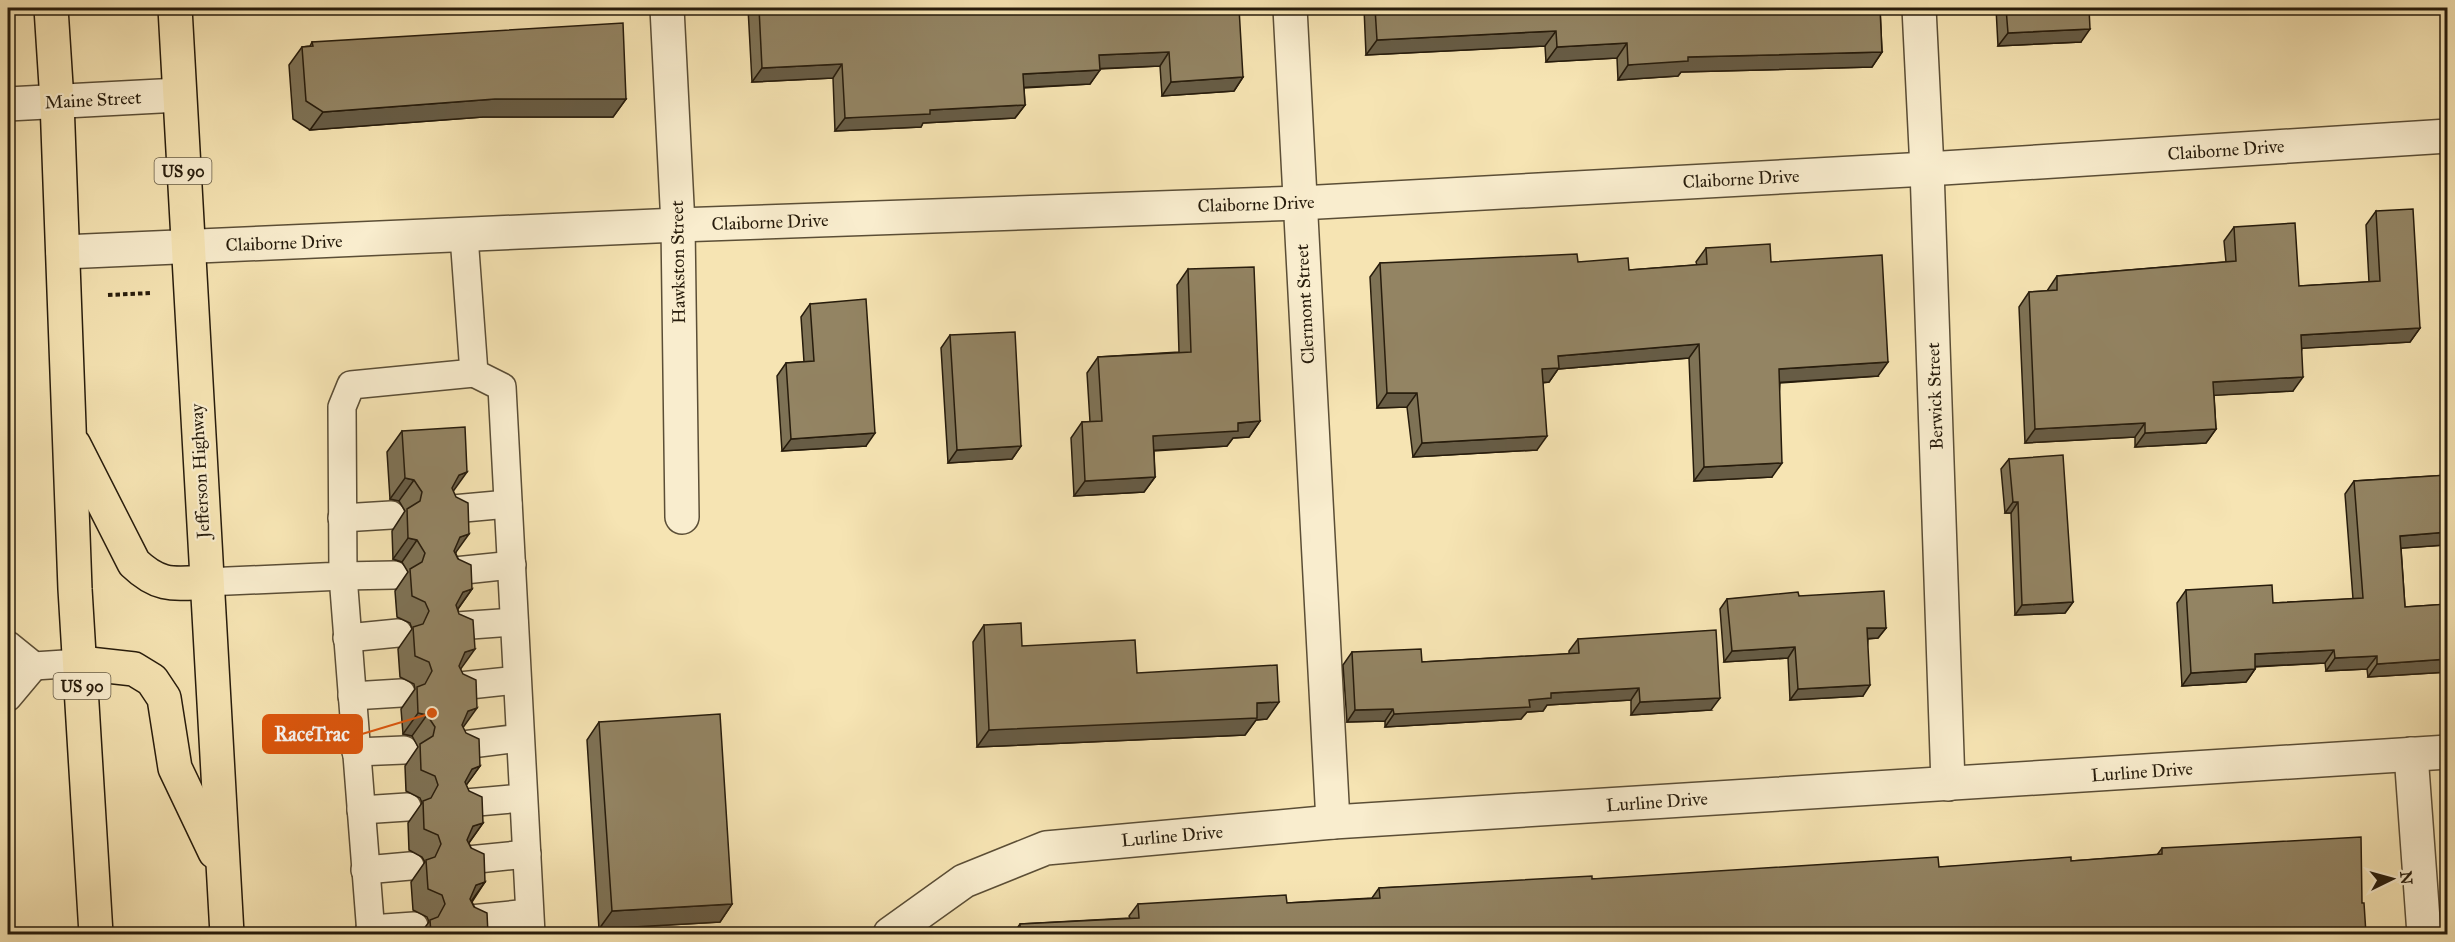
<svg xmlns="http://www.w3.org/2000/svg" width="2455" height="942" font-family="'IM FELL Great Primer',serif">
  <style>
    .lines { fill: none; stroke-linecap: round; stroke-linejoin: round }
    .lane-casing { stroke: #5b4e36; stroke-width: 30 }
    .street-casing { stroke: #5b4e36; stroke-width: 36 }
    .primary-casing { stroke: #271c0c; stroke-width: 36 }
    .path { stroke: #271c0c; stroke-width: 4; stroke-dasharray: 4.5 3; stroke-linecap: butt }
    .lane { stroke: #f9edce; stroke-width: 27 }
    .street { stroke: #f9edce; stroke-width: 33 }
    .primary { stroke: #f6e4b3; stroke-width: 33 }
    .wall { fill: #7e7255; stroke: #271c0c; stroke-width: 1.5 }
    .shaded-wall { fill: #675c45; stroke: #271c0c; stroke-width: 1.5 }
    .building { fill: #938463; stroke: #271c0c; stroke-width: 1.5 }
    .labels { text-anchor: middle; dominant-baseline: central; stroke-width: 4.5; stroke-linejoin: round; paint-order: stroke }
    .shield { fill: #f9edce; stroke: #665b46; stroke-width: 1.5 }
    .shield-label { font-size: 16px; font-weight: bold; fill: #271c0c }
    .street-label { font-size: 18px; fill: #271c0c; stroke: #f9edce }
    .leader { fill: none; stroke: #de560c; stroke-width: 2 }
    .callout-dot { fill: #de560c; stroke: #f9edce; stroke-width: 2 }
    .callout { fill: #de560c; stroke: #de560c; stroke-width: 2 }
    .callout-label { font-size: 20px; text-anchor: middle; font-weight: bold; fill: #fff }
  </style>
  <rect width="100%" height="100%" fill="#f6e4b3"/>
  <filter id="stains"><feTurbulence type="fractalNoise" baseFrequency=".00333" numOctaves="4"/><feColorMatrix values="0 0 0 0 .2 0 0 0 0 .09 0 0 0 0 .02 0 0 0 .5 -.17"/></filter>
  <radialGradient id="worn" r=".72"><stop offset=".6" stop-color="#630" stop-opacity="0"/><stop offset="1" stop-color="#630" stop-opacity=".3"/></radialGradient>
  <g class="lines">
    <defs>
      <g id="lane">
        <path d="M464 236 474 373 502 387 531 934"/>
        <path d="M453 509 508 504"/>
        <path d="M342 518 391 515"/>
        <path d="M455 571 512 565"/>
        <path d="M206 582 343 576 342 407 351 385 474 373"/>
        <path d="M457 626 514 622"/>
        <path d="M347 638 398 633"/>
        <path d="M8 645 34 666 80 663"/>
        <path d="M460 686 517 680"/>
        <path d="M352 696 401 693"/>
        <path d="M8 697 34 666"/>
        <path d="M463 745 520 738"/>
        <path d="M356 752 404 750"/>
        <path d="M466 803 523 798"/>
        <path d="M361 810 407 807"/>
        <path d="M468 860 527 854"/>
        <path d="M365 870 410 866"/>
        <path d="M471 919 529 913"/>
        <path d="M370 929 414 926"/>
        <path d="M371 934 343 576 394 575"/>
      </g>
      <g id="street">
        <path d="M667 8 678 225 682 517"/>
        <path d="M1290 8 1333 822"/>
        <path d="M1919 8 1927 169 1948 784"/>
        <path d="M8 104 179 95"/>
        <path d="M63 252 678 225 1300 203 1927 169 2448 136"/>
        <path d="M2411 754 2424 934"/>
        <path d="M890 934 964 881 1046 848 1333 822 2448 752"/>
      </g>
      <g id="primary">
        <path d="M51 8 57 101 75 589 96 934"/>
        <path d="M175 8 227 934"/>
        <path d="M74 445 134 563C159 587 173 584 206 582"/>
        <path d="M80 663 134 669 152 680 164 698 175 768 215 852"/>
      </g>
    </defs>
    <use href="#lane" class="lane-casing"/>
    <use href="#street" class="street-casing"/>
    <use href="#primary" class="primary-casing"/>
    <path class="path" d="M108 295 151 293"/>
    <use href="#lane" class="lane"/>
    <use href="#street" class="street"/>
    <use href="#primary" class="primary"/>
  </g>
  <g class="wall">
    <path d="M748 8H1128L1129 13 1243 77 1234 91 1162 96 1160 66 1100 69 1090 84 1024 88 1025 105 1015 118 923 123 921 127 835 131 833 78 752 82Z"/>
    <path d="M1364 8H1880L1882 52 1872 67 1681 72 1678 76 1618 80 1617 58 1546 62 1545 46 1366 55Z"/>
    <path d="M1996 8H2089L2081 42 1998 46Z"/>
    <path d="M312 42 626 99 613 117H483L310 130 293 119 289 65 302 47 310 46Z"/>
    <path d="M2376 211 2420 328 2410 342 2302 348 2293 391 2214 395 2216 429 2206 443 2135 447V437L2025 443 2019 307 2029 292 2047 291 2057 276 2226 262 2224 241 2234 227 2299 286 2369 282 2366 225Z"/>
    <path d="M1706 248 1771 262 1878 376 1780 383 1772 477 1694 481 1689 358 1558 369 1549 382 1543 383 1537 450 1413 457 1407 407 1377 408 1370 277 1380 263 1578 262 1629 270 1697 265 1696 262Z"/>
    <path d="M1188 269 1260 421 1249 437 1233 438 1227 446 1154 451 1155 477 1144 492 1074 496 1071 438 1082 422H1090L1087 373 1098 357 1179 352 1177 285Z"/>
    <path d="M810 304 866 446 782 451 777 376 786 363 804 362 801 317Z"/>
    <path d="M950 335 1021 446 1012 459 948 463 941 348Z"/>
    <path d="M402 431 453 491 456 554 472 589 458 609 463 728 480 766 466 785 483 823 469 843 485 882 472 902 488 934H420L429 922 427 917 413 910 411 882 425 862 422 857 409 850 408 823 422 803 420 798 406 791 405 766 418 747 412 736 403 734 401 709 415 689 414 684 400 677 398 649 412 629 410 623 397 617 395 591 408 572 402 562 393 559 392 531 405 511 399 501 390 499 387 452Z"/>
    <path d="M2009 459 2073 602 2065 613 2015 615 2011 513H2005L2001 469Z"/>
    <path d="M2448 475V541L2445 545 2401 548 2405 607 2448 604V672L2368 677 2367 669 2326 671 2325 663 2255 667V669L2246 682 2182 686 2177 603 2186 590 2273 603 2353 599 2345 494 2354 481Z"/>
    <path d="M1799 596 1886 628 1878 638 1868 639 1863 696 1790 700 1788 658 1724 662 1720 609 1727 599Z"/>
    <path d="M984 625 1022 646 1137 673 1267 719 1256 720 1245 735 977 747 973 642Z"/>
    <path d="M1578 639 1711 710 1631 715V700L1547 705 1543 711 1527 712 1521 719 1385 727V721L1347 722 1343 665 1352 652 1422 662 1569 654V651Z"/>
    <path d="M599 722 732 904 720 922 599 929 587 740Z"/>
    <path d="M2162 848 2362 903 2366 934H998H1013L1020 924 1130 918 1129 916 1138 904 1287 903 1372 898 1379 888 1592 879 1939 867 2071 861 2157 855Z"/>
  </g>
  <g class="shaded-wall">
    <path d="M2090 29 2081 42 1998 46 2008 33Z"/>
    <path d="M1556 31 1545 46 1366 55 1377 40Z"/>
    <path d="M1627 43 1617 58 1546 62 1557 47Z"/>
    <path d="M1169 52 1160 66 1089 69 1099 55Z"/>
    <path d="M1882 52 1872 67 1681 72 1678 76 1618 80 1628 65 1688 57Z"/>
    <path d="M842 64 833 78 752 82 762 68Z"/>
    <path d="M1100 70 1090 84 1013 88 1023 74Z"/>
    <path d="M1243 77 1234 91 1162 96 1171 82Z"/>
    <path d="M495 99H626L613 117H483L310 130 323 112Z"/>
    <path d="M1025 105 1015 118 923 123 921 127 835 131 845 118 930 110Z"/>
    <path d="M2420 328 2410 342 2291 349 2301 335Z"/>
    <path d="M1699 344 1689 358 1558 369 1549 382 1532 383 1542 369 1558 356Z"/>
    <path d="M1888 362 1878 376 1769 383 1779 369Z"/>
    <path d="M2303 377 2293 391 2203 396 2213 382Z"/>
    <path d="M1387 393H1417L1407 407 1377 408Z"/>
    <path d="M1260 421 1249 437 1233 438 1227 446 1142 451 1153 436 1238 423Z"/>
    <path d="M2145 423 2135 437 2025 443 2035 429Z"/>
    <path d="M2216 429 2206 443 2135 447 2145 433Z"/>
    <path d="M875 433 866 446 782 451 791 439Z"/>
    <path d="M1547 436 1537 450 1413 457 1422 443Z"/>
    <path d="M1021 446 1012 459 948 463 957 450Z"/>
    <path d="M1782 463 1772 477 1694 481 1704 467Z"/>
    <path d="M467 472 452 493 443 497 459 475Z"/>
    <path d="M1155 477 1144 492 1074 496 1085 481Z"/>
    <path d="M405 478 414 480 399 501 390 499Z"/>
    <path d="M2013 502H2018L2011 513H2005Z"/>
    <path d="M2448 532V541L2445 545 2391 549 2400 536Z"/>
    <path d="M469 534 454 555 445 559 460 537Z"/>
    <path d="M408 538 417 540 402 562 393 559Z"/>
    <path d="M472 589 457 610 448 613 463 592Z"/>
    <path d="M2073 602 2065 613 2015 615 2022 605Z"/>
    <path d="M1867 628H1886L1878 638 1860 639Z"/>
    <path d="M1795 647 1788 658 1724 662 1732 651Z"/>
    <path d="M475 649 460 670 450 674 465 652Z"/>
    <path d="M2334 650 2325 663 2246 667 2255 654Z"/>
    <path d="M2377 656 2367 669 2326 671 2335 658Z"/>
    <path d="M2448 659V672L2368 677 2377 664Z"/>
    <path d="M2255 669 2246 682 2182 686 2191 673Z"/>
    <path d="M1870 685 1863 696 1790 700 1798 689Z"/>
    <path d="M1639 688 1631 700 1547 705 1543 711 1527 712 1521 719 1385 727 1394 714 1529 700 1551 693Z"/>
    <path d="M1720 698 1711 710 1631 715 1640 702Z"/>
    <path d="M1279 702 1267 719 1256 720 1245 735 977 747 989 730 1257 703Z"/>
    <path d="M477 708 462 729 453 733 468 711Z"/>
    <path d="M1393 709 1385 721 1347 722 1355 710Z"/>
    <path d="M418 713 427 715 412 736 403 734Z"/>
    <path d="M480 766 465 787 457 790 472 769Z"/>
    <path d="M483 823 468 844 458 848 473 826Z"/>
    <path d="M485 882 470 903 461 907 476 885Z"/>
    <path d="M732 904 720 922 599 929 612 911Z"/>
    <path d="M1644 929 1640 934H1544Z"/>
    <path d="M1687 932 1686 934H1646Z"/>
  </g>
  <g class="building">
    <path d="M759 8H1128L1129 13 1211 8H1239L1243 77 1171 82 1169 52 1099 55 1100 70 1023 74 1025 105 930 110V114L845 118 842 64 762 68Z"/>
    <path d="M1375 8H1880L1882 52 1688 57V61L1628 65 1627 43 1557 47 1556 31 1377 40Z"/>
    <path d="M2006 8H2089L2090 29 2008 33Z"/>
    <path d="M623 23 626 99H495L323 112 306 101 302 47 313 46 312 42Z"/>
    <path d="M2413 209 2420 328 2301 335 2303 377 2213 382 2216 429 2145 433V423L2035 429 2029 292 2057 290V276L2236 261 2234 227 2295 223 2299 286 2380 281 2376 211Z"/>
    <path d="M1770 244 1771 262 1882 255 1888 362 1779 369 1782 463 1704 467 1699 344 1558 356 1559 368 1542 369 1547 436 1422 443 1417 393H1387L1380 263 1577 254 1578 262 1628 258 1629 270 1707 264 1706 248Z"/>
    <path d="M1254 267 1260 421 1238 423V431L1153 436 1155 477 1085 481 1082 422 1102 421 1098 357 1191 352 1188 269Z"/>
    <path d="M866 299 875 433 791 439 786 363 814 361 810 304Z"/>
    <path d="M1015 332 1021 446 957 450 950 335Z"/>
    <path d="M465 427 467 472 459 475 452 488 456 497 468 503 469 534 460 537 454 551 458 559 471 565 472 589 463 592 456 605 459 614 473 620 475 649 465 652 459 666 463 674 476 680 477 708 468 711 462 725 466 733 479 739 480 766 472 769 465 782 469 791 482 797 483 823 473 826 467 840 471 848 484 854 485 882 476 885 470 899 474 907 487 913 488 934H431L430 920 438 917 445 904 442 895 428 889 426 860 435 857 441 844 438 835 424 829 423 801 431 798 438 785 435 776 421 770 420 744 433 736 435 727 427 715 418 713 417 687 425 684 432 671 429 662 415 656 413 627 423 624 429 611 425 602 412 596 410 569 422 562 425 553 417 540 408 538 407 509 420 501 422 492 414 480 405 478 402 431Z"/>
    <path d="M2063 455 2073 602 2022 605 2018 502H2013L2009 459Z"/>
    <path d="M2448 475V532L2400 536 2405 607 2448 604V659L2377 664V656L2335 658 2334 650 2255 654V669L2191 673 2186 590 2272 585 2273 603 2363 598 2354 481Z"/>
    <path d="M1884 591 1886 628H1867L1870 685 1798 689 1795 647 1732 651 1727 599 1798 592 1799 596Z"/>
    <path d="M1021 623 1022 646 1135 640 1137 673 1277 665 1279 702 1257 703V718L989 730 984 625Z"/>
    <path d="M1716 630 1720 698 1640 702 1639 688 1551 693V698L1529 700 1530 707 1394 714 1393 709 1355 710 1352 652 1421 649 1422 662 1579 653 1578 639Z"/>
    <path d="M720 714 732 904 612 911 599 722Z"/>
    <path d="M2361 837 2362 903H2364L2366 934H1687V932L1644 934V929L1544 934H998L1020 933V924L1139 918 1138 904 1286 895 1287 903 1380 898 1379 888 1592 876V879L1938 857 1939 867 2071 857V861L2162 854V848Z"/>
  </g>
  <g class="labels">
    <g class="shield">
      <rect x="154.5" y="158" width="57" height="26" rx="4.5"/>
      <rect x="53.5" y="673" width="57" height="26" rx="4.5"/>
    </g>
    <g class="shield-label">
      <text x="183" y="171">US 90</text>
      <text x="82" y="686">US 90</text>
    </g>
    <g class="street-label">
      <text transform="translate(93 100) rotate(-3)">Maine Street</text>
      <text transform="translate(2226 150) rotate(-4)">Claiborne Drive</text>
      <text transform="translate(1741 179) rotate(-3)">Claiborne Drive</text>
      <text transform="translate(1256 204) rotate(-2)">Claiborne Drive</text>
      <text transform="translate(770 222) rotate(-2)">Claiborne Drive</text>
      <text transform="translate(284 243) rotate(-2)">Claiborne Drive</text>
      <text transform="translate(678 262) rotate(-91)">Hawkston Street</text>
      <text transform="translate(1305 304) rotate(-93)">Clermont Street</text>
      <text transform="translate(1935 396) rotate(-92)">Berwick Street</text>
      <text transform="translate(200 471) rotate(-93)">Jefferson Highway</text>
      <text transform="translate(2142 772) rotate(-4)">Lurline Drive</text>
      <text transform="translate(1657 802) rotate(-4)">Lurline Drive</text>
      <text transform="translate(1172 836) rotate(-5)">Lurline Drive</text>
    </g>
  </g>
  <path class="leader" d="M432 713L362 734"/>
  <circle class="callout-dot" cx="432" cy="713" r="6"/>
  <rect class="callout" x="263" y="715" width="99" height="38" rx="6"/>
  <g class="callout-label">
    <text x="312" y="741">RaceTrac</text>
  </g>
  <rect width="2455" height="942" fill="none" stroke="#f6e4b3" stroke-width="30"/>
  <rect x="9" y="9" width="2437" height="924" fill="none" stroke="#271c0c" stroke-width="3"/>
  <rect x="15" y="15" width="2425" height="912" fill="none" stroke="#271c0c" stroke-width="1.5"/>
  <g transform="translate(2392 879) rotate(85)" stroke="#f9edce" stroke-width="4.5" paint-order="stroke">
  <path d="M0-4.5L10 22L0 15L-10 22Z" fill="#271c0c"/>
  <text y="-9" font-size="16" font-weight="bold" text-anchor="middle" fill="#271c0c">N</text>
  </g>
  <rect width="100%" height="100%" filter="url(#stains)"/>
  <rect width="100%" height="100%" fill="url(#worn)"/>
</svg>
